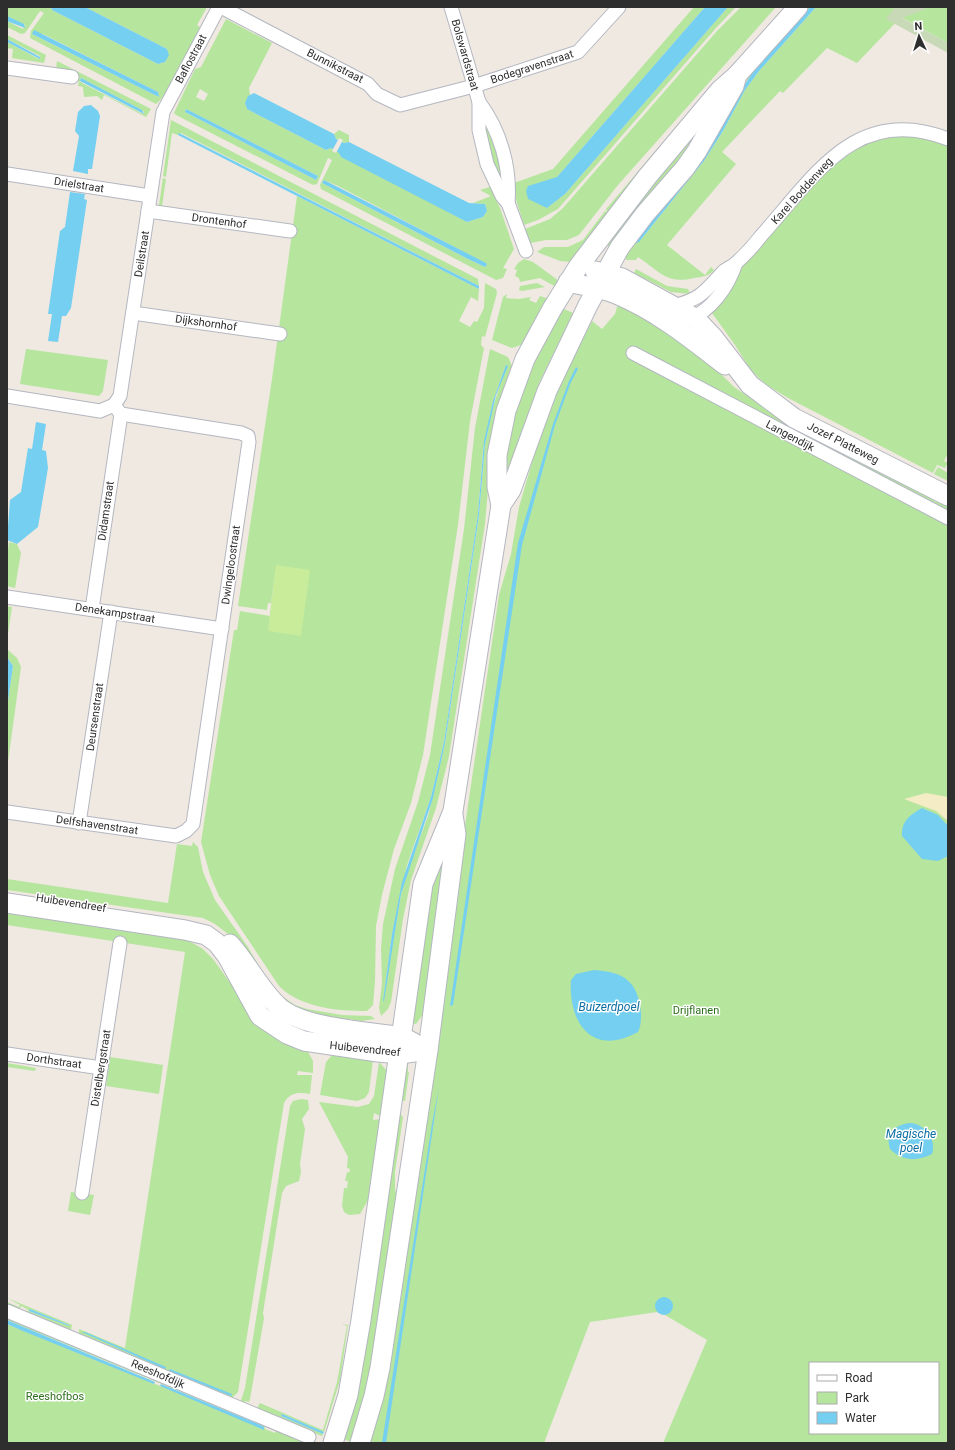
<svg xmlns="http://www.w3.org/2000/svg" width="955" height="1450" font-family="Roboto,sans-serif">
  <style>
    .green { fill: #b6e59e; fill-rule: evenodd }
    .sand { fill: #f3ecc5 }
    .cemetery { fill: #c8d9b8 }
    .pitch { fill: #c9ec9a }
    .water { fill: #75cff0 }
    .pier { fill: #efe9e1 }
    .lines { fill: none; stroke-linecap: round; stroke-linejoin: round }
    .street-casing { stroke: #b4b7c1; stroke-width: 15 }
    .secondary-casing { stroke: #b4b7c1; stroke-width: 21 }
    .street { stroke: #fff; stroke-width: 13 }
    .secondary { stroke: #fff; stroke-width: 19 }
    .labels { text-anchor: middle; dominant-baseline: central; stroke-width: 3; stroke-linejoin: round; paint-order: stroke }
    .street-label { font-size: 11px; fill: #2e2e2e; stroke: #fff }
    .park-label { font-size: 11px; fill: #2c6e1b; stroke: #fff }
    .water-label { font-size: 12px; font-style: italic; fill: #0d6fa3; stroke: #fff }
  </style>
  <rect width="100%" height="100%" fill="#efe9e1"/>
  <g class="green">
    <path d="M7 7H51L52 10 158 64 165 62 168 55 167 49 85 7H207L197 25 200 27C191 46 170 94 156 104L30 38 31 31 44 13 40 11 25 33 21 34 7 27V21L23 29 25 25 7 16ZM32 34H43L158 92 159 97Z"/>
    <path d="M694 7H705L557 177 547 208 565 194 728 7H736L716 28 558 209 538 220 524 225 516 200 514 183 553 169Z"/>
    <path d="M741 7H776L618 185 579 235 567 240H546L530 243 525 229 550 219 563 208 717 31Z"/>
    <path d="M785 7H788L572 262 560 261 537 252 544 247H568L583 240 605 211 607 212 606 209 613 201 652 155 654 156 655 155 654 153 774 20 775 21V18Z"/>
    <path d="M805 7H810L745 83 639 242 704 161 723 131 745 90 759 71 816 7H948V43L901 17 857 63 827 48 783 93 780 91 722 152 736 164 667 245 705 275 711 267 714 270C709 276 702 277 694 278 667 285 659 271 638 257L636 260H626V256L733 94Z"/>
    <path d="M226 19 272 43 249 88 250 95 245 103 247 109 326 150 331 148 337 151 467 222 483 217 487 211 485 204 473 203 491 196 480 190 490 187 500 208 514 249 503 268 507 269 503 278 496 280 321 189 320 185 332 160 328 158 317 184 313 185 176 115 174 113 195 69 201 67ZM200 89 208 94 204 101 196 97ZM186 109 318 176 316 180 191 115 185 112ZM324 180 338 186 487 264 485 267 466 258 322 183Z"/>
    <path d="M7 35 46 55 44 63 12 58 13 49 7 48V42L39 59 40 56 7 39Z"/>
    <path d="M57 61 151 109 146 117 104 95 102 100 97 96 84 97 83 87 78 86 79 81 56 70ZM81 78 142 110 144 112 143 114 82 83 80 81Z"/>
    <path d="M482 115 501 156 502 177 496 175Z"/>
    <path d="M171 120 478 279 479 286 181 133 178 135 172 133 166 177 163 176Z"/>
    <path d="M339 130 349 135V142L344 143 336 139 334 134Z"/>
    <path d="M697 133 694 143 612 249 607 245 642 198Z"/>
    <path d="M893 137H918L948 145V453L944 461 948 463 945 468 937 465 933 473 788 398 765 384 750 369 735 345 712 313V310L749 258 826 170 846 154 868 142Z"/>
    <path d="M163 178 166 179 162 206 159 205Z"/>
    <path d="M297 196 479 289 478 301 471 297 459 321 470 327 474 321 477 322 484 308 485 283 496 289 497 293 485 337 482 336 481 345 484 348 470 421 458 525 423 755 411 803 394 849 382 895 376 926 375 981 373 1005 367 1011C338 1011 301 1008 279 986L219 896 210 875 201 842 234 630H237L240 611 270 616 268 631 276 565 271 603H268L267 610 238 606 272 379Z"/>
    <path d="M524 259 533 262 559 281 556 287 540 278 520 282 519 278 515 276 517 270 514 269 518 263Z"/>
    <path d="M636 269 667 286 688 289 690 294 671 292 634 273Z"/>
    <path d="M537 283 545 287 522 291 519 290 520 286Z"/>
    <path d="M507 294 506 298 519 299 531 297 529 300 536 303 540 296 549 299 524 344 512 348 492 340 503 297Z"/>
    <path d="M618 304 667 330 718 371 734 387 762 406 935 498 934 501 937 502 938 499 948 504V1443H663L707 1340 665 1315 657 1312 590 1322 544 1443H365L440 995 499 595 511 554 519 507 542 428 551 404 592 321 602 329 615 314ZM810 1363H938V1433H810Z"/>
    <path d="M562 308 573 313 540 381 508 472 504 471 520 388Z"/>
    <path d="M26 349 108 360 103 391 99 396 20 384Z"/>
    <path d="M490 349 508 357 513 368 491 455 485 524 449 756 436 808 411 880 403 919 391 1002 388 1009 381 1016 379 1008 382 983 381 949 383 924 395 869 418 802 430 755 464 529 475 428ZM506 365 492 411 485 444 479 515 445 743 428 816 409 867 401 894 383 1001 392 934 407 865 431 797 444 742 478 514 483 451 493 401Z"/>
    <path d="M938 467 948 473V481L934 474Z"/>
    <path d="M9 542 17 544 21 553 15 588 7 586V559Z"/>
    <path d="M7 606 12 607 7 641Z"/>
    <path d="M7 649 17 658 21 667 7 769V708L13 666 7 657Z"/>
    <path d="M448 828 424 1013 416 1024 410 1023 424 910Z"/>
    <path d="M193 842 198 847 203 872 215 900 248 947 267 980 279 994 295 1005 307 1009 342 1015 371 1016 375 1019 361 1021 307 1013 286 1004 228 934 215 924 203 918 7 890V879L168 903 177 844 192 846Z"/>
    <path d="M7 907 187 940 203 949 213 959 254 1016 307 1050 313 1061V1073L298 1071 297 1075H312L310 1094C299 1092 290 1092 284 1103L238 1392 231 1399 79 1336V1329L125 1348 185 952 7 925Z"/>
    <path d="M333 1054 373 1059 369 1092 365 1098 357 1101 320 1095 326 1062Z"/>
    <path d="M110 1057 163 1065 159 1094 106 1086Z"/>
    <path d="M379 1062 388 1072 382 1117 374 1113 373 1120 381 1119 368 1200 360 1214 349 1215 344 1212 342 1206 344 1188H347L348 1181H345L347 1172 349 1173 350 1169 347 1168 348 1157 319 1102 358 1107 369 1104 374 1096Z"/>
    <path d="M7 1063 36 1068 35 1071 7 1067Z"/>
    <path d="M405 1064H408V1072H409L405 1101 399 1100Z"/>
    <path d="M301 1099 308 1100 309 1109 302 1119 305 1129 300 1164 301 1172 299 1181 286 1186 282 1193 263 1313 264 1318 250 1399 249 1402 245 1401 243 1404 241 1400 245 1388 290 1106 293 1101Z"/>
    <path d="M400 1114 403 1117 395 1172V1189L398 1202 397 1221 375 1367 360 1430H357L353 1443 342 1438 360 1359 395 1118Z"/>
    <path d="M71 1192 94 1195 90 1215 68 1211Z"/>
    <path d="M7 1298 70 1324 72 1325 71 1330 68 1331 28 1314V1310L22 1306 17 1310 7 1306V1302L19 1307 20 1305ZM30 1309 69 1325V1326L29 1311Z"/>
    <path d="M7 1316 264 1423 265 1429 275 1433 277 1429 310 1443H7V1324L264 1428 261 1425 7 1320Z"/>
    <path d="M341 1324 348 1325 340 1380 324 1432 282 1414 281 1416 323 1434 322 1436 256 1410 260 1403 323 1430 337 1382 347 1326Z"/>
  </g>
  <path class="sand" d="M926 793 948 797V821L936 811 904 799Z"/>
  <path class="cemetery" d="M895 7H926V9L902 18 948 43V53L886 19Z"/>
  <path class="pitch" d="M276 565 310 570 301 636 268 631Z"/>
  <g class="water">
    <path d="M51 7H85L167 49 169 55 165 62 158 64 52 10Z"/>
    <path d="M705 7H728L565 194 547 208 528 199 526 191 528 186 557 177Z"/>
    <path d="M810 7H816L759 71 745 90 723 131 704 161 639 242 635 243 754 71Z"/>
    <path d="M7 16 24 24 25 28 7 21Z"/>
    <path d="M34 30 158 92 159 97 32 34Z"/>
    <path d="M7 39 40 57V59L7 42Z"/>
    <path d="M81 78 142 110 144 114 80 81Z"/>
    <path d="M254 93 334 134 336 139 344 143 349 142 469 203 485 204 487 211 483 217 467 222 341 157 339 153 331 148 326 150 247 109 245 103 248 96Z"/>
    <path d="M91 105 98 111 100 116 92 169H88V174L73 171 79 136 75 131 78 112 84 106Z"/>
    <path d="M186 109 318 176 316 180 191 115 185 112Z"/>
    <path d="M179 133 479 286V289L178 135Z"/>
    <path d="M324 180 486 263 487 265 485 267 466 258 322 183Z"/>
    <path d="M70 192 85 194 84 199 87 200 71 308 66 316H62L58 342 48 341 52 314H48L60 231 65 227Z"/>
    <path d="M506 365 508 366 496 395 485 444 479 515 445 743 433 798 401 894 384 1001H383L392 934 402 882 431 797 444 742 478 514 484 441 493 401Z"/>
    <path d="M576 367 578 369 571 382 555 425 522 545 453 1005 450 1006 518 543 553 424 569 381Z"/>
    <path d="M36 422 46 424 42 450 46 451 48 468 38 527 17 544 7 540 10 500 21 492 28 448 32 449Z"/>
    <path d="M7 657 13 666 7 708Z"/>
    <path d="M922 808 938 815 948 826V856L938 861 922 859 902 836C901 821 910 815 922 808Z"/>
    <path d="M594 970C625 972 638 982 641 1013 641 1020 641 1026 638 1032 593 1057 568 1024 571 980L576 974Z"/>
    <path d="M439 1087 386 1443H382L432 1124Z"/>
    <path d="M909 1123C924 1123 937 1139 932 1154 917 1162 902 1161 890 1149 885 1132 894 1126 909 1123Z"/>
    <circle cx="664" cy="1306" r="9"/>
    <path d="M30 1309 69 1325V1326L29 1311Z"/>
    <path d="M7 1320 155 1382 154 1384 23 1331 7 1324Z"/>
    <path d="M82 1332H85L166 1367 165 1369Z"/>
    <path d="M170 1369 232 1394 231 1396 169 1371Z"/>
    <path d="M161 1384 261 1425 264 1427V1430L160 1386Z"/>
    <path d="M282 1414 324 1432 323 1434 281 1416Z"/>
  </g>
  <path class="pier" d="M339 138 343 140 336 153 332 151Z"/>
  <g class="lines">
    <defs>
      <g id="street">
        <path d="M221 7 368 84 377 94 400 105 474 86 578 52 619 7"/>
        <path d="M451 7 479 102V130L487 164 502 196 508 203 526 251"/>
        <path d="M7 68 72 77"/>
        <path d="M479 102C500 130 511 167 508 203"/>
        <path d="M7 174 150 196"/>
        <path d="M148 211 290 231"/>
        <path d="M673 306C702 299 705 291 724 271 728 268 733 266 736 263 745 255 754 245 761 236 814 177 856 103 948 139"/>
        <path d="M133 313 280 334"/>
        <path d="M688 320C712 310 728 287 736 263"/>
        <path d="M633 353 948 518"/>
        <path d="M7 396 100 411 114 405 120 396 163 112 219 7"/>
        <path d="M7 597 222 629"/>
        <path d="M92 609 121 414"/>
        <path d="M7 812 176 836 186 831 193 824 249 442 248 436 241 433 121 414 114 405"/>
        <path d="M79 823 111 612"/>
        <path d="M7 1054 101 1068"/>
        <path d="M82 1193 120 943"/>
        <path d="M7 1311 309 1437"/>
      </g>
      <g id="secondary">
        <path d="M595 271 622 278 695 318 713 337 750 385 794 418 948 496"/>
        <path d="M568 282C584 286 601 288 616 294 657 311 690 338 725 365"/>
        <path d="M501 505 497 487V455L506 411 525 359 552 309 578 267 647 177 720 90 737 75 798 7"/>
        <path d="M7 903 185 930 206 935 217 943 227 956 260 1016 287 1034 304 1041 378 1052 400 1054 428 1050"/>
        <path d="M230 944C248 964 259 989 279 1007 304 1029 369 1031 403 1037L414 1043"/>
        <path d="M333 1443 348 1395 361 1320 423 884 453 811 501 505 511 490 547 391 588 305 620 247 645 214 685 168 697 151 734 86 737 75"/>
        <path d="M360 1443 374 1396 380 1368 428 1050 456 834 453 815"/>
      </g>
    </defs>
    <use href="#street" class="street-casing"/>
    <use href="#secondary" class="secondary-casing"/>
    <use href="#street" class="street"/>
    <use href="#secondary" class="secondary"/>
  </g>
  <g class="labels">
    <g class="street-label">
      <text transform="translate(465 55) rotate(74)">Bolswardstraat</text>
      <text transform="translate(191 59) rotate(-62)">Baflostraat</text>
      <text transform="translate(335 66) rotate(27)">Bunnikstraat</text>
      <text transform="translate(532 67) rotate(-18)">Bodegravenstraat</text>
      <text transform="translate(79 185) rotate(9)">Drielstraat</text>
      <text transform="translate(802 191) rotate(-48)">Karel Boddenweg</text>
      <text transform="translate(219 221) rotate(8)">Drontenhof</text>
      <text transform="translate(142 254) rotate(-81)">Deilstraat</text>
      <text transform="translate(206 323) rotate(8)">Dijkshornhof</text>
      <text transform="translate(790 436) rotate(28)">Langendijk</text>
      <text transform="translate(843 443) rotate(27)">Jozef Platteweg</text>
      <text transform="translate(106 511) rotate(-82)">Didamstraat</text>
      <text transform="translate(231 565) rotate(-82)">Dwingeloostraat</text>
      <text transform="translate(115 613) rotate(9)">Denekampstraat</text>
      <text transform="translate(95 717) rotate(-82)">Deursenstraat</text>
      <text transform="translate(97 825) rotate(8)">Delfshavenstraat</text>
      <text transform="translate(71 903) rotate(9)">Huibevendreef</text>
      <text transform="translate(365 1049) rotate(6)">Huibevendreef</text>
      <text transform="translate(54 1061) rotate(8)">Dorthstraat</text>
      <text transform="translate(101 1068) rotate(-81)">Distelbergstraat</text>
      <text transform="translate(158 1374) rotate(23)">Reeshofdijk</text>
    </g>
    <g class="park-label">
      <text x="696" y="1010">Drijflanen</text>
      <text x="55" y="1396">Reeshofbos</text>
    </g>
    <g class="water-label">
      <text x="609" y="1007">Buizerdpoel</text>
      <text x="911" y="1134">Magische<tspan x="911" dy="14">poel</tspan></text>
    </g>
  </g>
  <rect width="955" height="1450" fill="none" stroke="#2e2e2e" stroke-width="16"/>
  <rect x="809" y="1362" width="130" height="72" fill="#ffffff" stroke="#ababab"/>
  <rect x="817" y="1375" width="20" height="6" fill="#ffffff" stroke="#ababab"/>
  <text x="845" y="1382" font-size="12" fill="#2e2e2e">Road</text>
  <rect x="817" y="1392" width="20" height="12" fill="#b6e59e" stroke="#ababab"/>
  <text x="845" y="1402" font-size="12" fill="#2e2e2e">Park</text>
  <rect x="817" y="1412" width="20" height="12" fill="#75cff0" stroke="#ababab"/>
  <text x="845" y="1422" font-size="12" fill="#2e2e2e">Water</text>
  <g transform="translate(919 36) rotate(356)" stroke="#ffffff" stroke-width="3" paint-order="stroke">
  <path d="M0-3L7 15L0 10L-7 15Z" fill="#2e2e2e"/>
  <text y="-6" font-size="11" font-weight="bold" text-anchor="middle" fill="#2e2e2e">N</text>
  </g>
</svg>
